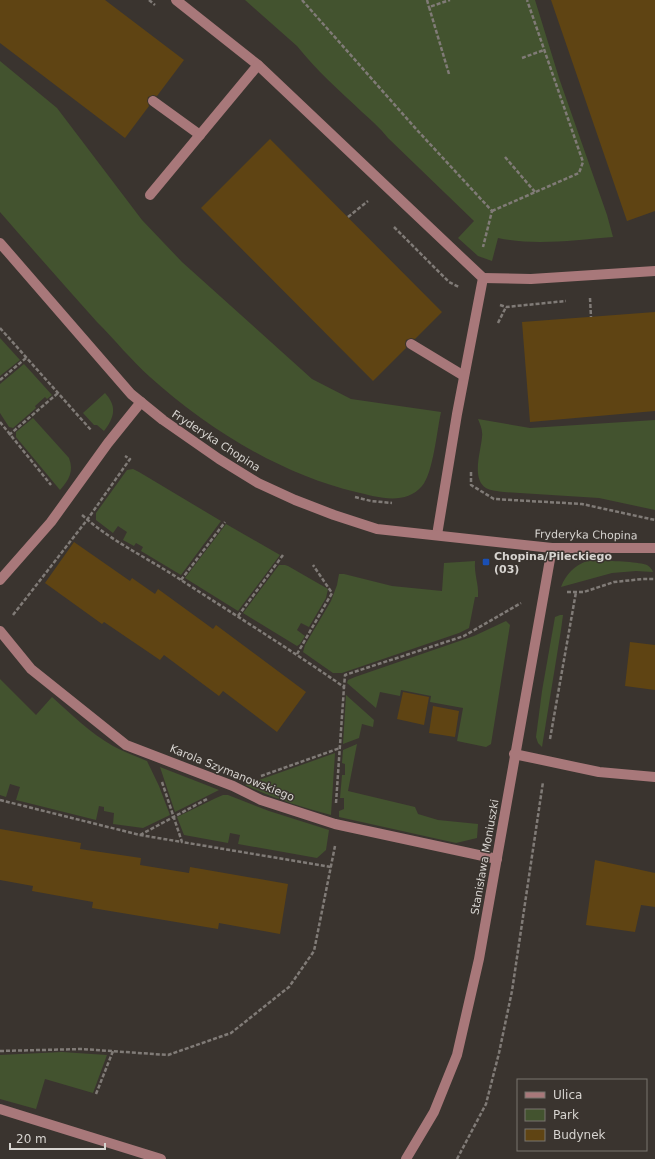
<svg xmlns="http://www.w3.org/2000/svg" width="655" height="1159" font-family="'DejaVu Sans',sans-serif">
  <style>
    .green { fill: #43532f }
    .building { fill: #5f4413 }
    .lines { fill: none; stroke-linecap: round; stroke-linejoin: round }
    .path { stroke: #807b77; stroke-width: 2.5; stroke-dasharray: 4 2; stroke-linecap: butt }
    .minor { stroke: #a8787a; stroke-width: 10 }
    .transit-dot { fill: #1a4fb4; stroke: #3a342f; stroke-width: 1.5 }
    .labels { text-anchor: middle; dominant-baseline: central; stroke-width: 3; stroke-linejoin: round; paint-order: stroke }
    .street-label { font-size: 11px; fill: #d7d4d0; stroke: #3a342f }
    .poi-label { font-size: 11px; font-weight: bold; fill: #d7d4d0; stroke: #3a342f; text-anchor: start }
  </style>
  <rect width="100%" height="100%" fill="#3a342f"/>
  <g class="green">
    <path d="M245 0H535L559 78 607 215 613 237C574 240 536 246 498 238L492 261 478 256 458 238 474 221 388 138C380 128 371 120 362 112 340 91 316 70 297 46Z"/>
    <path d="M0 61 57 108 142 220 182 262 312 379 351 399 441 412C437 430 433 474 422 486 405 506 377 497 356 492 282 475 206 428 150 377 131 360 115 340 97 322 65 286 32 249 0 212Z"/>
    <path d="M0 338 20 360 0 376Z"/>
    <path d="M24 364 52 395 47 399 45 397 35 406 36 408 13 428 9 427 0 413V384Z"/>
    <path d="M105 393C117 406 115 417 104 431L97 425H94L83 413Z"/>
    <path d="M33 418 69 458C74 471 69 480 60 490L16 437V432Z"/>
    <path d="M478 419 530 428 655 420V510L599 498 504 492C498 491 491 491 486 488 471 479 481 451 482 437 483 430 480 424 478 419Z"/>
    <path d="M133 469 139 472 221 521 181 575 141 551 143 547 136 543 134 546 123 540 127 532 118 526 113 533 96 520V513L127 470Z"/>
    <path d="M226 524 280 555 238 611 185 578Z"/>
    <path d="M475 561C474 575 479 584 478 597H475L469 628 459 633 342 673H333L303 652 305 645 331 601 337 585 339 574H344L392 586 442 591 444 563Z"/>
    <path d="M587 561C598 560 638 561 647 565 650 567 652 569 653 572L636 571 612 573 561 587C566 574 574 566 587 561Z"/>
    <path d="M279 565H285L288 566 328 589 326 598 309 627 301 623 297 630 305 636 300 644 297 646 243 613Z"/>
    <path d="M560 615H563L561 630 542 747 538 743 536 737 542 691 555 617Z"/>
    <path d="M506 621 510 625 491 744 486 747 457 741 463 708 430 702 431 696 401 690 400 696 380 692 376 708 347 683 348 680 355 677 474 636Z"/>
    <path d="M0 679 36 715 52 697C71 714 90 733 113 746 124 752 136 756 147 761L159 786 170 815 143 828 113 824 114 813 104 811V807L99 806 96 820 16 800 20 787 10 784 6 797 0 795Z"/>
    <path d="M346 695 374 720 373 727 362 724 359 738 343 744Z"/>
    <path d="M357 744 348 791 415 807 418 814 438 820 478 824 477 838 456 843 339 817V811L344 809V798H340L342 775H345V764L342 763 343 750Z"/>
    <path d="M335 753 331 815C301 807 273 798 245 785Z"/>
    <path d="M160 767 219 790 175 812Z"/>
    <path d="M223 795H228L269 811 329 830 326 850 317 858 238 844 240 835 230 833 228 843 184 835 177 817 216 798Z"/>
    <path d="M62 1052 107 1055 93 1093 45 1079 36 1109 0 1099V1055Z"/>
  </g>
  <g class="building">
    <path d="M0 0H105L184 60 157 96 153 95 148 97 147 101 149 106 125 138 0 43Z"/>
    <path d="M551 0H655V211L627 221Z"/>
    <path d="M270 139 442 312 415 339 411 338 406 340 405 344 406 348 373 381 201 208Z"/>
    <path d="M655 312V411L530 422 522 322Z"/>
    <path d="M74 542 130 581 132 578 155 594 158 589 213 629 216 625 306 692 277 732 223 691 219 696 164 655 160 660 104 622 102 624 45 583Z"/>
    <path d="M630 642 655 645V690L625 686Z"/>
    <path d="M403 692 429 697 424 725 397 719Z"/>
    <path d="M433 706 459 711 455 737 429 733Z"/>
    <path d="M0 829 81 843 80 849 141 858 140 865 189 873 190 867 288 884 280 934 219 923 218 929 92 908 93 902 32 891 33 886 0 880Z"/>
    <path d="M595 860 655 873V907L641 905 635 932 586 925Z"/>
  </g>
  <g class="lines">
    <g class="path">
      <path d="M149 0 155 5"/>
      <path d="M302 0 417 130 492 211 483 247"/>
      <path d="M427 0 429 7"/>
      <path d="M522 58 544 50"/>
      <path d="M449 74 429 7 450 0"/>
      <path d="M505 157 535 192"/>
      <path d="M492 211 579 173 583 162 527 0"/>
      <path d="M348 217 368 201"/>
      <path d="M394 227 449 282 459 287"/>
      <path d="M590 298 591 317"/>
      <path d="M500 305 506 307 566 301"/>
      <path d="M498 323 506 307"/>
      <path d="M0 328 91 430"/>
      <path d="M0 380 26 358"/>
      <path d="M0 422 51 485"/>
      <path d="M9 435 58 393"/>
      <path d="M471 472V485L494 499 582 504 655 520"/>
      <path d="M355 497 371 501 392 503"/>
      <path d="M82 515C112 542 148 558 181 580 235 615 291 650 344 687L345 675 464 636 521 603"/>
      <path d="M181 580 225 522"/>
      <path d="M567 592H584L614 582 643 579H655"/>
      <path d="M13 615 87 520 130 459 125 456"/>
      <path d="M238 616 283 555"/>
      <path d="M297 654 332 593 313 565"/>
      <path d="M550 739 576 592"/>
      <path d="M261 776 340 748"/>
      <path d="M162 782 182 842 331 867"/>
      <path d="M0 800 140 835 182 842"/>
      <path d="M336 803 344 687"/>
      <path d="M140 835 207 799"/>
      <path d="M0 1051 82 1049 168 1055 231 1033 289 987 314 951 335 846"/>
      <path d="M96 1094 113 1051"/>
      <path d="M457 1159 486 1104 499 1053 512 991 543 782"/>
    </g>
    <g class="minor">
      <path d="M176 0 258 65 483 278 457 414 437 535"/>
      <path d="M153 101 200 135"/>
      <path d="M150 195 258 65"/>
      <path d="M0 243 131 394 163 420 219 459 258 483 295 500 334 515 377 529 552 548H655"/>
      <path d="M483 278 531 279 655 271"/>
      <path d="M411 344 464 376"/>
      <path d="M0 580 51 522 108 443 141 402"/>
      <path d="M0 631 31 669 126 745 233 786 261 800 335 824 497 859"/>
      <path d="M514 754 599 772 655 777"/>
      <path d="M0 1109 161 1159"/>
      <path d="M406 1159 434 1112 457 1055 479 959 552 548"/>
    </g>
  </g>
  <rect class="transit-dot" x="482" y="558" width="8" height="8" rx="2"/>
  <g class="labels">
    <g class="street-label">
      <text transform="translate(216 441) rotate(33)">Fryderyka Chopina</text>
      <text transform="translate(586 535) rotate(1)">Fryderyka Chopina</text>
      <text transform="translate(232 773) rotate(22)">Karola Szymanowskiego</text>
      <text transform="translate(485 857) rotate(-80)">Stanisława Moniuszki</text>
    </g>
    <g class="poi-label">
      <text x="494" y="556">Chopina/Pileckiego<tspan x="494" dy="13">(03)</tspan></text>
    </g>
  </g>
  <rect x="517" y="1079" width="130" height="72" fill="#3a342f" stroke="#79746f"/>
  <rect x="525" y="1092" width="20" height="6" fill="#a8787a" stroke="#79746f"/>
  <text x="553" y="1099" font-size="12" fill="#d7d4d0">Ulica</text>
  <rect x="525" y="1109" width="20" height="12" fill="#43532f" stroke="#79746f"/>
  <text x="553" y="1119" font-size="12" fill="#d7d4d0">Park</text>
  <rect x="525" y="1129" width="20" height="12" fill="#5f4413" stroke="#79746f"/>
  <text x="553" y="1139" font-size="12" fill="#d7d4d0">Budynek</text>
  <path d="M10 1143v6h95v-6" fill="none" stroke="#d7d4d0" stroke-width="2"/>
  <text x="16" y="1143" font-size="12" fill="#d7d4d0" stroke="#3a342f" stroke-width="3" paint-order="stroke">20 m</text>
</svg>
